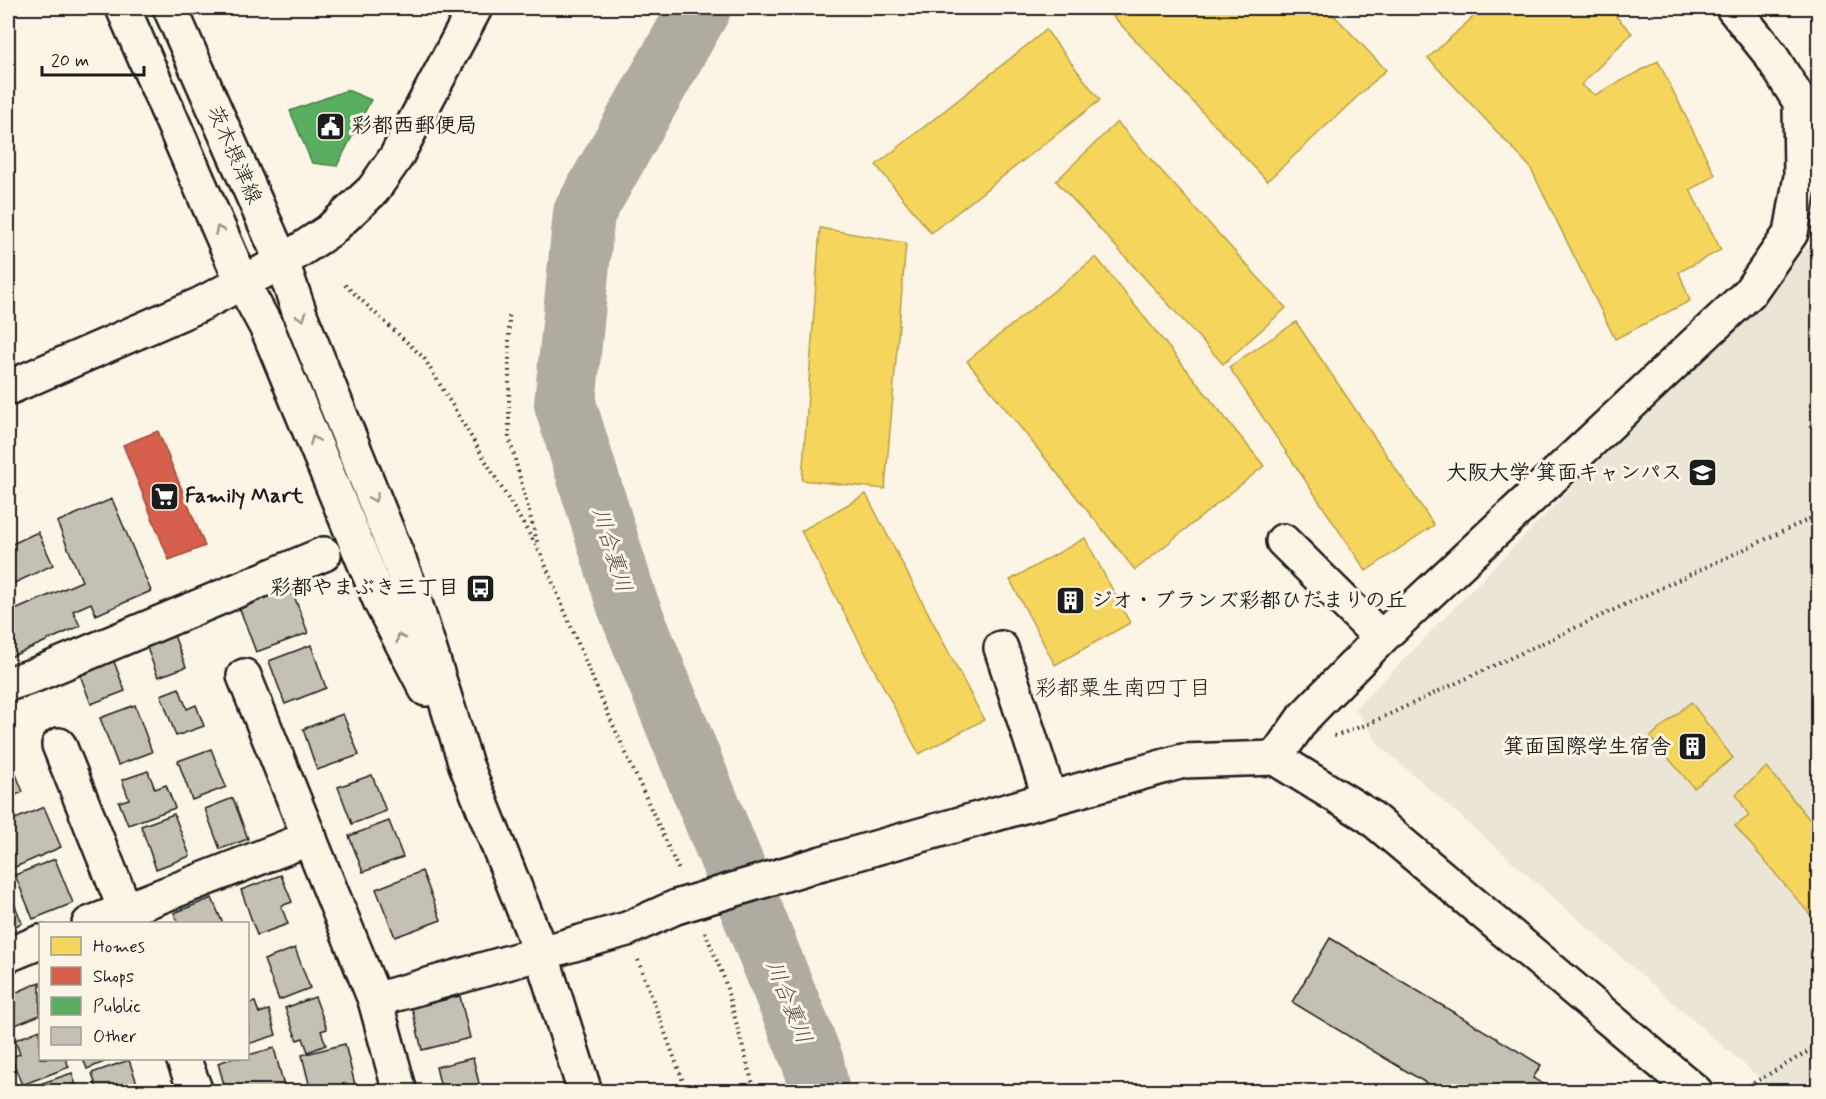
<svg xmlns="http://www.w3.org/2000/svg" width="1826" height="1099" font-family="Mynerve,'Klee One',sans-serif">
  <style>
    .built { fill: #ebe5d6 }
    .homes { fill: #f6d55c; stroke: #b59e49; stroke-width: 1.5 }
    .shops { fill: #d6604d; stroke: #9e4c3e; stroke-width: 1.5 }
    .public { fill: #5aae61; stroke: #47824c; stroke-width: 1.5 }
    .lines { fill: none; stroke-linecap: round; stroke-linejoin: round }
    .river { stroke: #b0aba1; stroke-width: 62 }
    .building { fill: #c4c0b3; stroke: #1c1c1c; stroke-width: 1.5 }
    .minor-casing { stroke: #1c1c1c; stroke-width: 38 }
    .major-casing { stroke: #1c1c1c; stroke-width: 38 }
    .path { stroke: #1c1c1c; stroke-width: 4; stroke-dasharray: 1.5 4.5; stroke-linecap: butt }
    .minor { stroke: #fcf5e5; stroke-width: 33 }
    .major { stroke: #fcf5e5; stroke-width: 33 }
    .minor-bridge-casing { stroke: #1c1c1c; stroke-width: 38; stroke-linecap: butt }
    .minor-bridge { stroke: #fcf5e5; stroke-width: 33 }
    .oneway { stroke: #97938b }
    .labels { text-anchor: middle; dominant-baseline: central; stroke-width: 6; stroke-linejoin: round; paint-order: stroke }
    .poi-label { font-size: 21px; font-weight: bold; fill: #1c1c1c; stroke: #fcf5e5; text-anchor: start }
    .street-label { font-size: 21px; fill: #1c1c1c; stroke: #fcf5e5 }
    .water-label { font-size: 22px; font-style: italic; fill: #575551; stroke: #fcf5e5 }
    .neighbourhood-label { font-size: 22px; fill: #1c1c1c; stroke: #fcf5e5 }
  </style>
  <rect width="100%" height="100%" fill="#fcf5e5"/>
  <filter id="ink" filterUnits="userSpaceOnUse"><feTurbulence type="fractalNoise" baseFrequency=".0167" numOctaves="2"/><feDisplacementMap in="SourceGraphic" scale="12" xChannelSelector="R" yChannelSelector="G"/><feConvolveMatrix kernelMatrix="1 2 1 2 8 2 1 2 1" color-interpolation-filters="sRGB"/></filter>
  <g filter="url(#ink)">
    <path class="built" d="M1818 236V1091H1774L1380 746 1355 709Z"/>
    <g class="homes">
      <path d="M1116 8H1327L1386 70 1267 181 1110 13Z"/>
      <path d="M1483 8H1608L1632 33 1581 85 1595 95 1658 61 1715 175 1690 190 1721 250 1679 272 1690 301 1615 339 1530 167 1428 58Z"/>
      <path d="M1046 30 1100 100 931 233 876 165Z"/>
      <path d="M1117 122 1286 308 1223 364 1056 181Z"/>
      <path d="M820 228 906 243 885 489 802 480Z"/>
      <path d="M1096 257 1264 466 1135 570 967 361Z"/>
      <path d="M1296 322 1434 525 1366 571 1229 367Z"/>
      <path d="M866 494 984 720 919 754 801 531Z"/>
      <path d="M1085 538 1130 623 1055 665 1010 580Z"/>
      <path d="M1691 702 1733 758 1694 788 1650 737Z"/>
      <path d="M1767 767 1818 830V911L1812 917 1735 826 1749 816 1736 794Z"/>
    </g>
    <path class="shops" d="M158 431 205 546 169 560 123 445Z"/>
    <path class="public" d="M347 90 371 100 337 166 312 163 290 111Z"/>
    <g class="lines">
      <path class="river" d="M700 8 584 213 565 404 627 603 813 1062 819 1092"/>
    </g>
    <g class="building">
      <path d="M112 499 151 591 96 615 91 603 73 611 80 626 8 658V613L82 581 57 522Z"/>
      <path d="M38 532 53 565 8 586V546Z"/>
      <path d="M290 585 308 633 256 652 238 604Z"/>
      <path d="M172 630 186 667 158 677 144 640Z"/>
      <path d="M311 645 326 688 285 704 269 661Z"/>
      <path d="M113 659 125 691 91 704 79 672Z"/>
      <path d="M179 688 187 709 196 705 204 726 176 736 161 695Z"/>
      <path d="M135 705 152 752 118 765 100 718Z"/>
      <path d="M343 714 359 755 317 770 303 729Z"/>
      <path d="M211 749 226 787 192 800 178 761Z"/>
      <path d="M8 754 23 792 8 798Z"/>
      <path d="M148 771 155 789 166 785 175 808 128 825 119 802 129 799 122 780Z"/>
      <path d="M372 775 386 811 352 824 338 787Z"/>
      <path d="M233 798 248 839 220 849 205 809Z"/>
      <path d="M44 807 61 847 13 868 8 854V822Z"/>
      <path d="M174 814 190 856 156 869 141 826Z"/>
      <path d="M389 821 403 857 363 872 349 836Z"/>
      <path d="M55 859 73 903 33 919 15 875Z"/>
      <path d="M422 871 441 920 395 937 376 889Z"/>
      <path d="M281 875 292 902 281 906 288 924 257 935 241 890Z"/>
      <path d="M8 888 22 923 8 929Z"/>
      <path d="M212 898 223 924H179L174 913Z"/>
      <path d="M1330 938 1541 1065 1533 1078 1556 1092H1441L1292 1002Z"/>
      <path d="M295 948 310 988 279 1000 264 960Z"/>
      <path d="M40 982V1015L8 1028V996Z"/>
      <path d="M460 996 470 1038 422 1050 412 1008Z"/>
      <path d="M315 997 327 1029 321 1031 326 1045 308 1052 303 1038 297 1040 285 1008Z"/>
      <path d="M255 1002 259 1013 269 1010 276 1035 248 1044V1004Z"/>
      <path d="M40 1030V1058H65L69 1067 22 1085 11 1057 20 1054 15 1040Z"/>
      <path d="M345 1044 356 1089 344 1092H311L302 1055Z"/>
      <path d="M274 1048 285 1090 279 1092H226L218 1063 233 1058H248V1055Z"/>
      <path d="M83 1058H114L87 1069Z"/>
      <path d="M473 1058 481 1092H442L436 1067Z"/>
      <path d="M129 1060 140 1092H98L92 1073Z"/>
      <path d="M72 1073 78 1092H26L25 1089Z"/>
    </g>
    <g class="lines">
      <defs>
        <g id="minor">
          <path d="M475 8 396 157 373 190 329 231 282 262 301 317 411 590 466 765 541 953 585 1092"/>
          <path d="M243 284 268 330 381 603 426 689"/>
          <path d="M1283 541 1381 638"/>
          <path d="M1001 648 1050 799"/>
          <path d="M244 676 375 1000 400 1092"/>
          <path d="M8 684 35 675 324 554"/>
          <path d="M59 745 131 924"/>
          <path d="M1275 758 1304 717 1381 638 1749 293 1791 233 1801 176 1800 102 1770 54 1733 8"/>
          <path d="M822 863 1183 761 1275 758 1369 816 1696 1092"/>
          <path d="M89 924 310 838"/>
          <path d="M8 955 40 942"/>
          <path d="M375 1000 627 929 676 907"/>
          <path d="M183 1058 196 1092"/>
        </g>
        <g id="major">
          <path d="M123 8 243 284"/>
          <path d="M8 388 199 305 282 262 170 8"/>
        </g>
      </defs>
      <use href="#minor" class="minor-casing"/>
      <use href="#major" class="major-casing"/>
      <g class="path">
        <path d="M345 285 424 358 540 552 600 696 680 873"/>
        <path d="M509 316V437L538 545"/>
        <path d="M1334 736 1366 725 1818 515"/>
        <path d="M705 932 724 978 755 1092"/>
        <path d="M638 960 687 1092"/>
        <path d="M1738 1092 1818 1046"/>
      </g>
      <use href="#minor" class="minor"/>
      <use href="#major" class="major"/>
      <defs>
        <path id="minor-bridge" d="M676 907 822 863"/>
      </defs>
      <use href="#minor-bridge" class="minor-bridge-casing"/>
      <use href="#minor-bridge" class="minor-bridge"/>
    </g>
    <defs><path id="oneway-chevron" d="M-2-3.5L2.5 0L-2 3.5" fill="none" stroke-width="1.6" stroke-linecap="round" stroke-linejoin="round" transform="scale(1.5)"/></defs>
    <g class="oneway">
      <use href="#oneway-chevron" transform="translate(219 230) rotate(-114)"/>
      <use href="#oneway-chevron" transform="translate(302 317) rotate(69)"/>
      <use href="#oneway-chevron" transform="translate(314 440) rotate(-113)"/>
      <use href="#oneway-chevron" transform="translate(374 498) rotate(68)"/>
      <use href="#oneway-chevron" transform="translate(400 638) rotate(-117)"/>
    </g>
  </g>
  <defs>
    <symbol id="civic-square" viewBox="-11 -11 22 22"><rect x="-9" y="-9" width="18" height="18" rx="4" fill="#1c1c1c" stroke="#fcf5e5"/><path d="M-.6-6.5H3V-4.5H.6V-3L4-1V1h2V6H-6V1h2V-1L-.6-3ZM-1.2 2.5V6h2.4V2.5Z" fill="#fff"/></symbol>
    <symbol id="university-square" viewBox="-11 -11 22 22"><rect x="-9" y="-9" width="18" height="18" rx="4" fill="#1c1c1c" stroke="#fcf5e5"/><path d="M0-5L7-2L0 1L-7-2ZM-4 1L0 2.5L4 1V4Q0 6-4 4Z" fill="#fff"/></symbol>
    <symbol id="supermarket-square" viewBox="-11 -11 22 22"><rect x="-9" y="-9" width="18" height="18" rx="4" fill="#1c1c1c" stroke="#fcf5e5"/><path d="M-6-5.5h2.5l.6 2H6L4.5 2H-2.5L-4.4-4H-6ZM-1.5 3.2a1.3 1.3 0 1 0 .1 0ZM3 3.2a1.3 1.3 0 1 0 .1 0Z" fill="#fff"/></symbol>
    <symbol id="bus-square" viewBox="-11 -11 22 22"><rect x="-9" y="-9" width="18" height="18" rx="4" fill="#1c1c1c" stroke="#fcf5e5"/><path d="M-5-6H5V4H4V6H2V4H-2V6H-4V4H-5ZM-3.5-4V0h7V-4ZM-3.5 1.2v1.5H-2V1.2ZM2 1.2v1.5H3.5V1.2Z" fill="#fff"/></symbol>
    <symbol id="building-square" viewBox="-11 -11 22 22"><rect x="-9" y="-9" width="18" height="18" rx="4" fill="#1c1c1c" stroke="#fcf5e5"/><path d="M-4-6H4V6H1V3H-1V6H-4ZM-2.5-4.3h1.7v1.8h-1.7ZM.8-4.3h1.7v1.8H.8ZM-2.5-1h1.7V.8h-1.7ZM.8-1h1.7V.8H.8Z" fill="#fff"/></symbol>
  </defs>
  <g fill-rule="evenodd">
    <use href="#civic-square" x="314" y="110" width="33" height="33"/>
    <use href="#university-square" x="1686" y="456" width="33" height="33"/>
    <use href="#supermarket-square" x="148" y="480" width="33" height="33"/>
    <use href="#bus-square" x="464" y="572" width="33" height="33"/>
    <use href="#building-square" x="1054" y="584" width="33" height="33"/>
    <use href="#building-square" x="1676" y="730" width="33" height="33"/>
  </g>
  <g class="labels">
    <g class="poi-label">
      <text x="351" y="126">彩都西郵便局</text>
      <text x="1682" y="473" text-anchor="end">大阪大学 箕面キャンパス</text>
      <text x="185" y="496">Family Mart</text>
      <text x="459" y="588" text-anchor="end">彩都やまぶき三丁目</text>
      <text x="1091" y="601">ジオ・ブランズ彩都ひだまりの丘</text>
      <text x="1671" y="747" text-anchor="end">箕面国際学生宿舎</text>
    </g>
    <g class="street-label">
      <text transform="translate(234 155) rotate(66)">茨木摂津線</text>
    </g>
    <g class="water-label">
      <text transform="translate(611 550) rotate(73)">川合裏川</text>
      <text transform="translate(788 1002) rotate(68)">川合裏川</text>
    </g>
    <g class="neighbourhood-label">
      <text x="1123" y="689">彩都粟生南四丁目</text>
    </g>
  </g>
  <rect width="1826" height="1099" fill="none" stroke="#fcf5e5" stroke-width="30"/>
  <rect x="15" y="15" width="1796" height="1069" fill="none" stroke="#1c1c1c" stroke-width="2" filter="url(#ink)"/>
  <rect x="39" y="922" width="210" height="138" fill="#fcf5e5" stroke="#a29e95" stroke-width="1.5"/>
  <rect x="51" y="937" width="30" height="18" fill="#f6d55c" stroke="#a29e95" stroke-width="1.5"/>
  <text x="93" y="952" font-size="18" fill="#1c1c1c">Homes</text>
  <rect x="51" y="967" width="30" height="18" fill="#d6604d" stroke="#a29e95" stroke-width="1.5"/>
  <text x="93" y="982" font-size="18" fill="#1c1c1c">Shops</text>
  <rect x="51" y="997" width="30" height="18" fill="#5aae61" stroke="#a29e95" stroke-width="1.5"/>
  <text x="93" y="1012" font-size="18" fill="#1c1c1c">Public</text>
  <rect x="51" y="1027" width="30" height="18" fill="#c4c0b3" stroke="#a29e95" stroke-width="1.5"/>
  <text x="93" y="1042" font-size="18" fill="#1c1c1c">Other</text>
  <path d="M42 66v9h102v-9" fill="none" stroke="#1c1c1c" stroke-width="3"/>
  <text x="51" y="66" font-size="18" fill="#1c1c1c" stroke="#fcf5e5" stroke-width="4.5" paint-order="stroke">20 m</text>
</svg>
